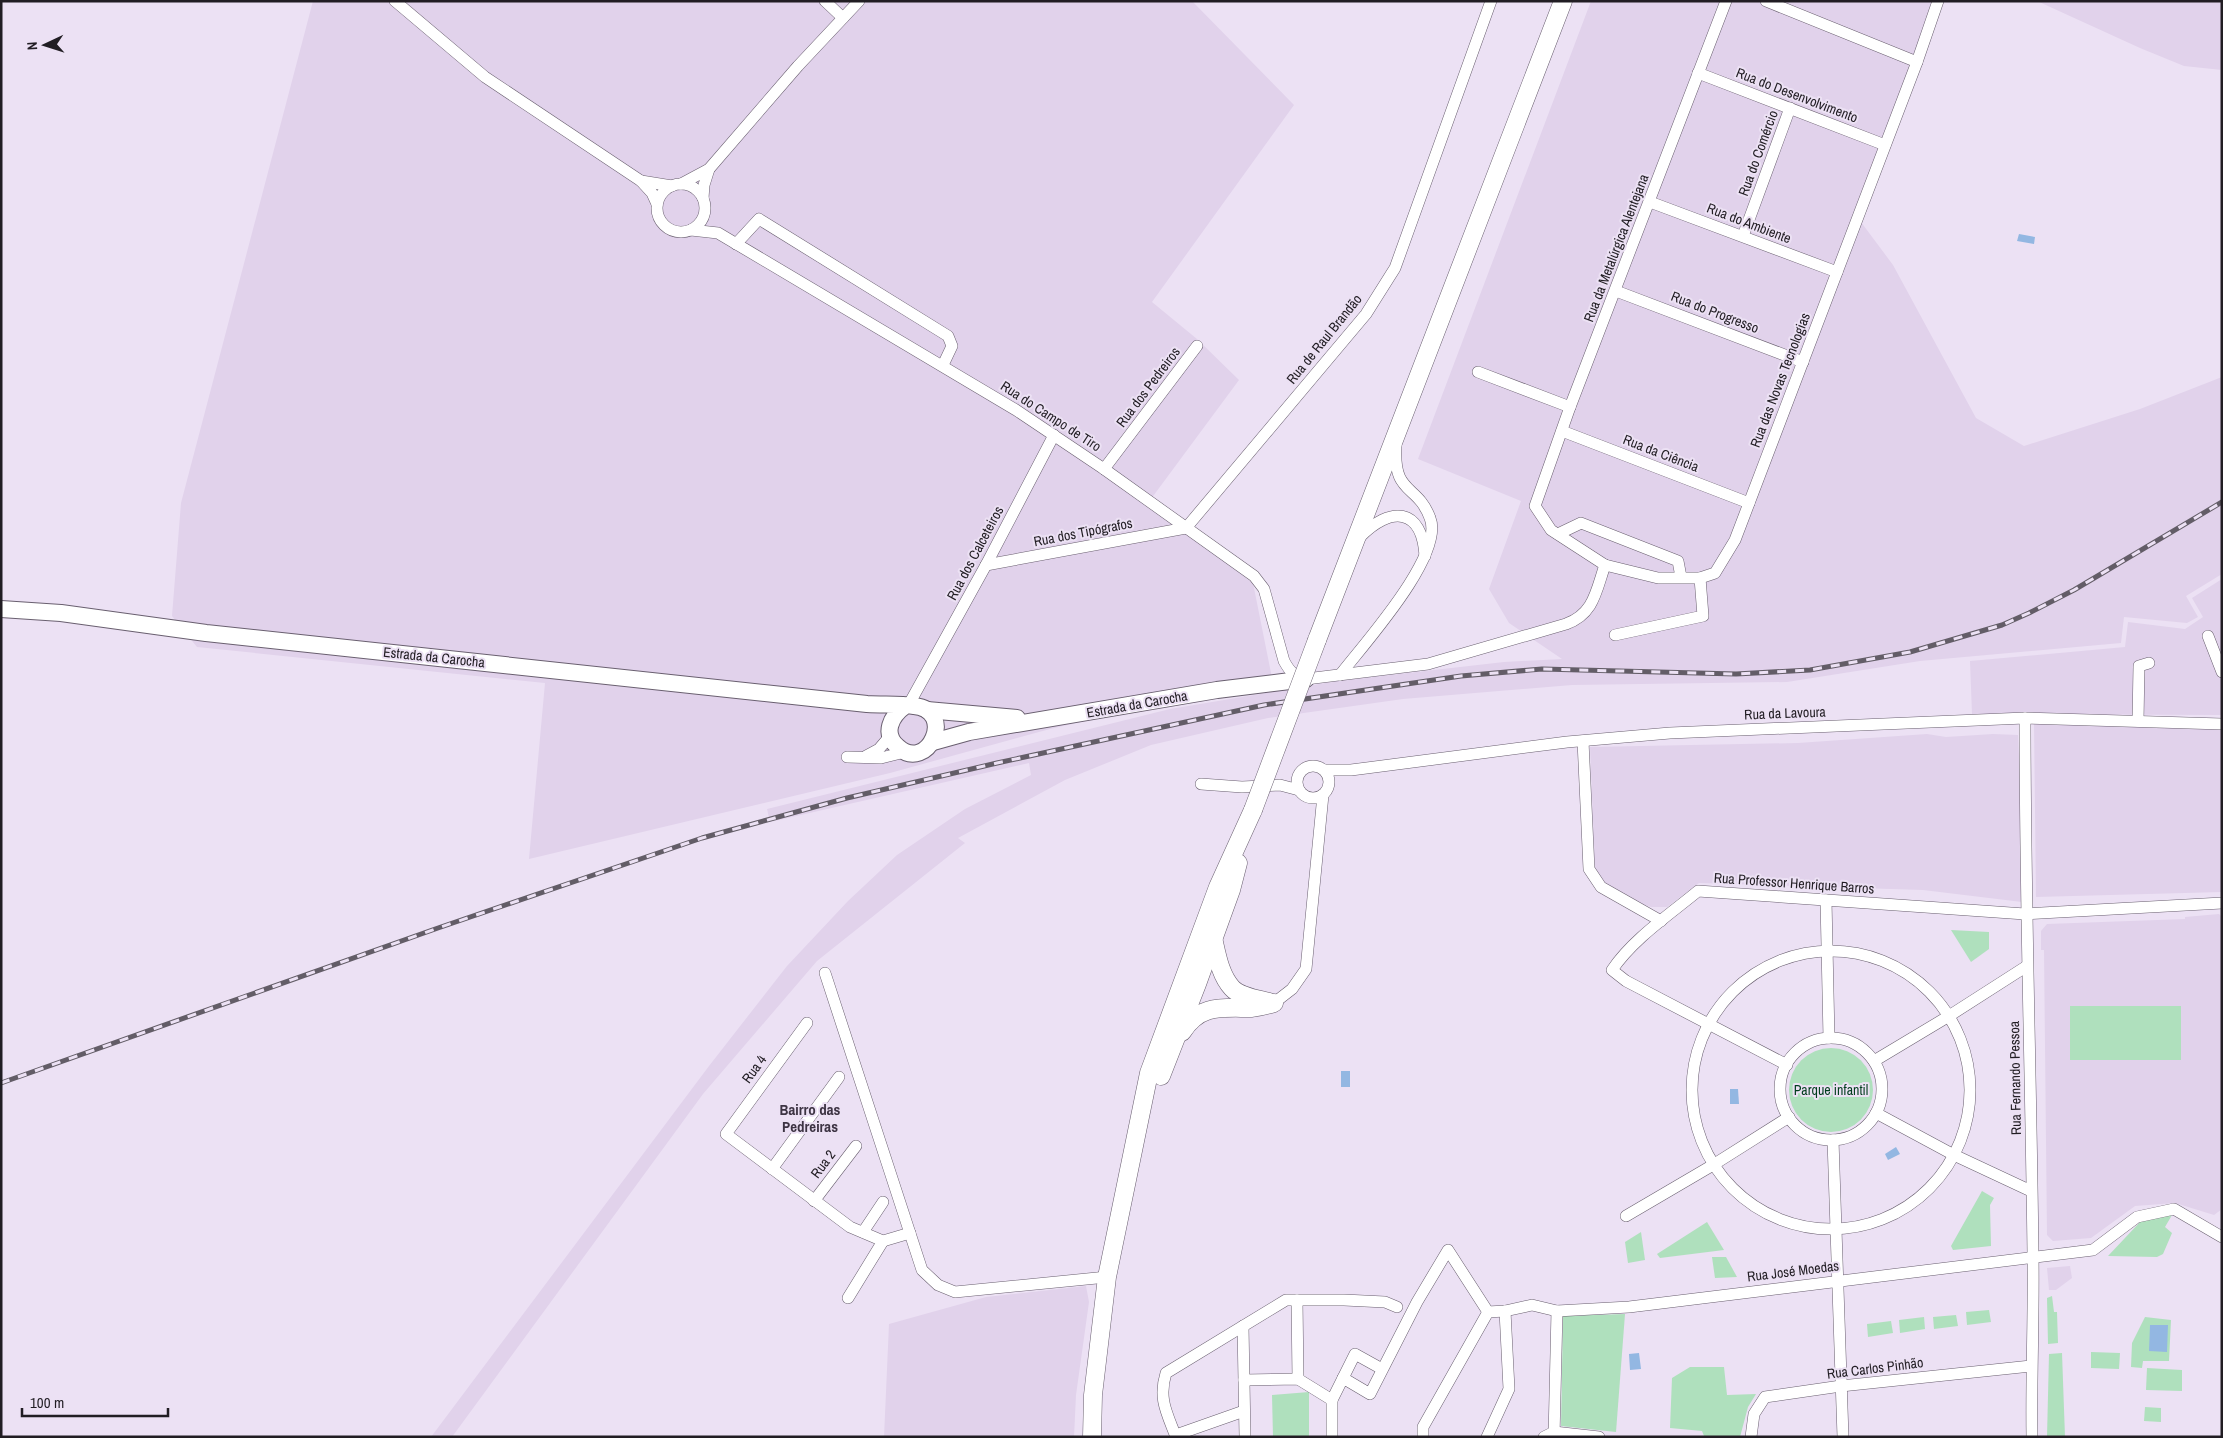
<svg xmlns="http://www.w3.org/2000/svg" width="2223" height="1438" font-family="'Archivo Narrow',sans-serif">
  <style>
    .built { fill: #e1d2eb }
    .green { fill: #afe0bd }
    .water { fill: #93b7e2 }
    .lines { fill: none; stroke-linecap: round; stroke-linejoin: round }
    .street-casing { stroke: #695f6f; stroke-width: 12 }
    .secondary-casing { stroke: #695f6f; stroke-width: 18 }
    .primary-casing { stroke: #695f6f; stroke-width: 19 }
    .street { stroke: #fff; stroke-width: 11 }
    .secondary { stroke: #fff; stroke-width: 16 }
    .primary { stroke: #fff; stroke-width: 18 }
    .rail-casing { stroke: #635d67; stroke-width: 5 }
    .rail { stroke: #ece1f4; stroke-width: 3; stroke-dasharray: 9; stroke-linecap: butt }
    .primary-bridge-casing { stroke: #695f6f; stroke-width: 19; stroke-linecap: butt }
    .primary-bridge { stroke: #fff; stroke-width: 18 }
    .labels { text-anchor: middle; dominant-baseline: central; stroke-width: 4; stroke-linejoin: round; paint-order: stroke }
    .street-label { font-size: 14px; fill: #211d23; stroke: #ece1f4 }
    .park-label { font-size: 14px; fill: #003e1d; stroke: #ece1f4 }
    .neighbourhood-label { font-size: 15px; font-weight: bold; fill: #3d3443; stroke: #ece1f4 }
  </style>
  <rect width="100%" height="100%" fill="#ece1f4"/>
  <g class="built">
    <path d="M313 1H1192L1294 105 1152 302 1197 339 1239 380 1148 503 1253 583 1272 678 1050 729 890 773 529 859 545 683 197 647 172 616 181 503Z"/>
    <path d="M1591 1H1938L1858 218 1893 265 1976 418 2024 446 2140 409 2222 377V574L2186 596 2198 617 2187 623 2124 617 2121 643 1920 661 1787 682 1572 685 1403 699 1268 718 1151 745 1065 780 958 838 965 843 817 961 703 1094 452 1437H431L709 1066 787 966 848 901 897 855 965 809 1031 775 1029 763 770 822 767 809 1170 709 1337 681 1504 662 1562 659 1509 623 1489 589 1521 501 1418 459Z"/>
    <path d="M2037 1H2222V70L2184 66 2140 48Z"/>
    <path d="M2222 579V715L1972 714 1970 661 2125 647 2128 622 2185 629 2203 617 2192 598Z"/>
    <path d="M2034 723 2222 728V892L2036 897Z"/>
    <path d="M1927 734 1946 737 1993 734 2018 735 2022 820V902L1923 890 1699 883 1667 907H1651L1627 899 1607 885 1595 870 1590 747 1798 743Z"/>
    <path d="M2219 914 2222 917V1209L2214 1215 2175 1203 2135 1206 2091 1238 2053 1241 2047 1235 2044 950H2041V931L2047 924 2185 919V917Z"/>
    <path d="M2070 1266 2072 1278 2056 1290H2049L2047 1268Z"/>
    <path d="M1086 1286 1089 1302 1076 1395 1074 1437H884L889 1324 986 1297Z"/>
  </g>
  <g class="green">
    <path d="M1951 930 1989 932V949L1971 962Z"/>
    <rect x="2070" y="1006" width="111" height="54"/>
    <circle cx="1831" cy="1090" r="42"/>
    <path d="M1982 1191 1994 1198 1990 1205 1991 1246 1953 1250 1951 1246Z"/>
    <path d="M2172 1215 2165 1227 2172 1233 2163 1254 2157 1257 2108 1256 2141 1221Z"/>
    <path d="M1707 1222 1724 1250 1660 1258 1657 1254Z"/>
    <path d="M1641 1232 1645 1260 1628 1263 1625 1242Z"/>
    <path d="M1712 1257H1726L1737 1277 1715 1278Z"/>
    <path d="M2052 1296 2054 1312H2057L2058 1343 2048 1344 2047 1298Z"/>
    <path d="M1989 1310 1991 1322 1967 1325 1966 1312Z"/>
    <path d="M1625 1314 1616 1432 1561 1426 1563 1316Z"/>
    <path d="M1956 1315 1958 1326 1934 1329 1933 1317Z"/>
    <path d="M1924 1317 1925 1329 1900 1333 1899 1320Z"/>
    <path d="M2145 1317 2171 1320 2169 1361H2143L2142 1368 2131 1367 2132 1343Z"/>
    <path d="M1891 1321 1893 1333 1868 1337 1867 1324Z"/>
    <path d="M2091 1352 2120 1353 2119 1369 2091 1368Z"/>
    <path d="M2062 1353 2065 1437H2047L2049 1354Z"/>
    <path d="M1690 1367H1724L1727 1395 1756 1394 1748 1407 1740 1437H1707L1704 1436 1702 1431 1670 1428 1672 1378Z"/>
    <path d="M2147 1368 2182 1370V1391L2146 1390Z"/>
    <path d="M1309 1392V1437H1273L1272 1395Z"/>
    <path d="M2145 1407 2161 1408V1422L2144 1421Z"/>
  </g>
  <g class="water">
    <path d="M2019 234 2035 237 2034 244 2017 241Z"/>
    <rect x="1341" y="1071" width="9" height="16"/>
    <path d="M1730 1089H1738L1739 1104H1730Z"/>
    <path d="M1896 1147 1900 1154 1888 1160 1885 1154Z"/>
    <path d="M2150 1325H2168L2167 1352 2149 1351Z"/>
    <path d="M1639 1353 1641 1369 1630 1370 1629 1354Z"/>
  </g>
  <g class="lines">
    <defs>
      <g id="street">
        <path d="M395 1 485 77 641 181 652 193 657 204"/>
        <path d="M825 1 843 18"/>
        <path d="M1726 1 1570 407 1535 506 1551 530 1605 565 1658 578H1700L1715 573 1735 540 1917 62 1938 1"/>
        <path d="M1766 1 1917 62"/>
        <path d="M1698 73 1885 145"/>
        <path d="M641 181 672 186"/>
        <circle cx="681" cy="208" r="24"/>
        <path d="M681 184 709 169 798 66 859 1"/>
        <path d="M703 198 704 185 709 169"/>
        <path d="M1650 202 1837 272"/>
        <path d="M691 230 718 233 1016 410 1104 469 1254 576 1264 589 1284 661C1290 672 1294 676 1306 679L1428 664 1566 624C1594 614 1596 591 1605 565"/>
        <path d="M1743 236 1790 108"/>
        <path d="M736 244 759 219 948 336 952 346 943 365"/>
        <path d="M1616 291 1803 362"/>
        <path d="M1478 372 1570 407"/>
        <path d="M1562 431 1749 503"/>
        <path d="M1104 469 1197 346"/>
        <path d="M1186 528 1366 314 1395 268 1491 1"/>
        <path d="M1558 534 1581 523 1678 561 1681 577"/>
        <path d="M1360 537C1390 506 1422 507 1425 556"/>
        <path d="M986 565 1186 528"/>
        <path d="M1615 635 1703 616 1700 578"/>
        <path d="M2208 636 2222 672"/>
        <path d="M1340 675C1363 645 1445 555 1430 518 1417 483 1393 496 1396 446"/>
        <path d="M908 706 986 565 1054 435"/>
        <path d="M2025 718C2025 897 2031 1076 2033 1255 2034 1316 2031 1376 2032 1437"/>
        <path d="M2138 721 2139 666 2149 663"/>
        <path d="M1583 741 1589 869 1601 887 1661 921"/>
        <path d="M866 756 879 749 890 736"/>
        <path d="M847 757 881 758 905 752"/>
        <circle cx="1313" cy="782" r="16"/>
        <path d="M1325 770H1351L1567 742 1670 733 2025 718 2222 724"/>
        <path d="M1201 784 1242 787 1280 785 1299 790"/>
        <path d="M1826 900 1829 1038"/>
        <circle cx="1831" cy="1090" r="139"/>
        <path d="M825 973 922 1270 938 1285 955 1292 1107 1277"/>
        <path d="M1274 1003 1292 989 1306 969 1323 795"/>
        <path d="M807 1023 726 1134 850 1227 883 1241 910 1233"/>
        <circle cx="1831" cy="1089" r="51"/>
        <path d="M1874 1061 1949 1016 2027 966"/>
        <path d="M1787 1065 1626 981 1612 970C1633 939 1669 915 1698 891L2025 914 2222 903"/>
        <path d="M1876 1113 1954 1155 2031 1191"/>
        <path d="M1833 1140 1843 1437"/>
        <path d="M772 1169 839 1077"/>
        <path d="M814 1201 856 1146"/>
        <path d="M1626 1216 1713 1165 1789 1117"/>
        <path d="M863 1232 883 1202"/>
        <path d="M848 1298 883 1241"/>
        <path d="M1297 1300 1298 1379"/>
        <path d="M1488 1312 1505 1311 1532 1305 1557 1311 1629 1307 2093 1250 2137 1217 2174 1209 2222 1237"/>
        <path d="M1243 1326 1245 1437"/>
        <path d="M1343 1378 1355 1354 1382 1369"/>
        <path d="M1244 1380 1298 1379 1332 1400"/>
        <path d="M1176 1435 1244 1411"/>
        <path d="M1176 1437C1167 1413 1158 1399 1166 1373L1286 1300H1344L1385 1302 1397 1307"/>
        <path d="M1332 1437V1400L1343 1378 1370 1394 1417 1302 1448 1250 1488 1312"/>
        <path d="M1423 1437V1427L1488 1312"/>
        <path d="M1487 1437 1509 1389 1505 1311"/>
        <path d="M1544 1437 1554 1432 1599 1437"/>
        <path d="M1554 1437 1557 1311"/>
        <path d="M1751 1437 1754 1414 1765 1397 1841 1386 2031 1366"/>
      </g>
      <g id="secondary">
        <path d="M1 609 61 613 206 633 867 704C883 705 899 704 914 706 957 710 928 774 898 747 882 734 891 716 905 706"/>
        <path d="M927 710 1017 718"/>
        <path d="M933 742 969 732 1217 690 1306 679"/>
      </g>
      <g id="primary">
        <path d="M1317 640 1563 1"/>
        <path d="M1213 938C1217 955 1220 975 1232 988 1240 997 1258 999 1269 1002"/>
        <path d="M1182 1032C1200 1004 1221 1008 1251 1008 1259 1007 1267 1005 1274 1003"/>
        <path d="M1161 1076 1197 984 1231 890 1238 863"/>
        <path d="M1092 1437 1093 1395 1107 1277 1149 1073 1218 887 1253 810"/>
      </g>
    </defs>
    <use href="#street" class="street-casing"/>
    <use href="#secondary" class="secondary-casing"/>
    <use href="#primary" class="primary-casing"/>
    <use href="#street" class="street"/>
    <use href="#secondary" class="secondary"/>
    <use href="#primary" class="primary"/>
    <defs>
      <path id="rail" d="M1 1083 438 928 702 838 847 798 997 763 1264 705 1461 676 1542 669 1736 674 1810 670 1910 652 2002 625 2029 613 2074 590 2222 502"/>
    </defs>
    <use href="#rail" class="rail-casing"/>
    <use href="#rail" class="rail"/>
    <defs>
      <path id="primary-bridge" d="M1253 810 1317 640"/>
    </defs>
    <use href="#primary-bridge" class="primary-bridge-casing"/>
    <use href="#primary-bridge" class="primary-bridge"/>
  </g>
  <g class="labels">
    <g class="street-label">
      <text transform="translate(1797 95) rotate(21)">Rua do Desenvolvimento</text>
      <text transform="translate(1758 153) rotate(-70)">Rua do Comércio</text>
      <text transform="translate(1749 223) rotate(21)">Rua do Ambiente</text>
      <text transform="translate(1616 248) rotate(-69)">Rua da Metalúrgica Alentejana</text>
      <text transform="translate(1715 312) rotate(21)">Rua do Progresso</text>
      <text transform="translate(1324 339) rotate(-51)">Rua de Raul Brandão</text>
      <text transform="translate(1780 380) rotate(-69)">Rua das Novas Tecnologias</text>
      <text transform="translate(1148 387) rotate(-53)">Rua dos Pedreiros</text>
      <text transform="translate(1051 416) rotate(33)">Rua do Campo de Tiro</text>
      <text transform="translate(1661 453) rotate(21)">Rua da Ciência</text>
      <text transform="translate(1083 532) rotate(-11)">Rua dos Tipógrafos</text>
      <text transform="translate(975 553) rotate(-62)">Rua dos Calceteiros</text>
      <text transform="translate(434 657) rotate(6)">Estrada da Carocha</text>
      <text transform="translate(1137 704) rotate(-10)">Estrada da Carocha</text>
      <text transform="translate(1785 713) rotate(-2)">Rua da Lavoura</text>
      <text transform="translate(1794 883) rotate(4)">Rua Professor Henrique Barros</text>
      <text transform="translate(754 1069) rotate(-54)">Rua 4</text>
      <text transform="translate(2015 1078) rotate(-91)">Rua Fernando Pessoa</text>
      <text transform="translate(823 1164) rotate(-53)">Rua 2</text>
      <text transform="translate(1793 1271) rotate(-7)">Rua José Moedas</text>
      <text transform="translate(1875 1368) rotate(-7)">Rua Carlos Pinhão</text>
    </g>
    <g class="park-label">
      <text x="1831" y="1090">Parque infantil</text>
    </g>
    <g class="neighbourhood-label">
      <text x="810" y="1109">Bairro das<tspan x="810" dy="17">Pedreiras</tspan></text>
    </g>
  </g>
  <rect width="2223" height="1438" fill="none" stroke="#211d23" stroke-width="5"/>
  <g transform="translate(45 45) rotate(266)" stroke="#ece1f4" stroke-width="4" paint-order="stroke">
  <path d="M0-4L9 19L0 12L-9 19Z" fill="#211d23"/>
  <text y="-8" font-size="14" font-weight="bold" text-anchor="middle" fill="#211d23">N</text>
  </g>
  <path d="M22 1408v8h146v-8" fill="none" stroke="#211d23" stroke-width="2.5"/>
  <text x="30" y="1408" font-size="15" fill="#211d23" stroke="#ece1f4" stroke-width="4" paint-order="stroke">100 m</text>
</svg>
